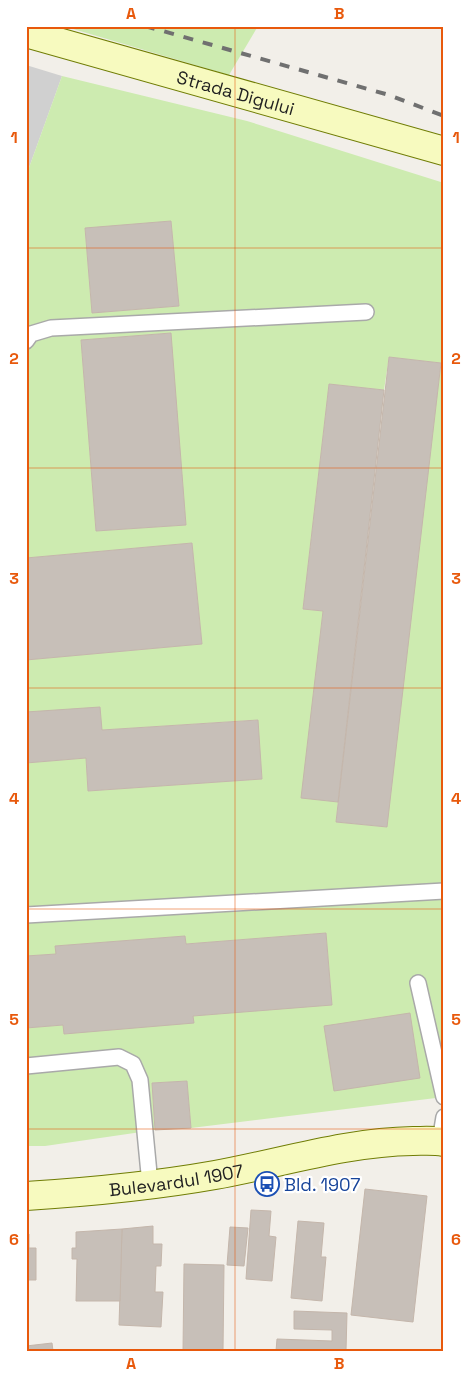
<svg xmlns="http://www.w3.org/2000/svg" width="470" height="1377" font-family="'Space Grotesk',sans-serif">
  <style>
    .religious { fill: #d0d0d0 }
    .grass { fill: #cdebb0; fill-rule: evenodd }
    .building { fill: #c7bfb8; stroke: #c4b6ab }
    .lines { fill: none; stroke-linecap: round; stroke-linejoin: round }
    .lane-casing { stroke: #a9a9a9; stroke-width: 18 }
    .secondary-casing { stroke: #707d05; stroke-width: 30 }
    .lane { stroke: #fff; stroke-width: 15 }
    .secondary { stroke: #f7fabf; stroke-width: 28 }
    .rail { stroke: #707070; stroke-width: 4; stroke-dasharray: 10 10; stroke-linecap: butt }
    .grid { fill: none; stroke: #e8590c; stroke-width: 1; stroke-opacity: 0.55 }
    .labels { text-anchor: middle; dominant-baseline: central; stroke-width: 4.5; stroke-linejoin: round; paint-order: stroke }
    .street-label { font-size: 18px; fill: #222; stroke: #fff }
    .transit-label { font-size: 18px; fill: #164399; stroke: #fff; text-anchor: start }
    .neatline { fill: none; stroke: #e8590c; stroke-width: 2 }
    .grid-label { font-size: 16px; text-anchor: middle; font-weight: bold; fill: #e8590c }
  </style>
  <rect width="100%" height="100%" fill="#f2efe9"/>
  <path class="religious" d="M26 65 62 76 26 176Z"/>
  <g class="grass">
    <path d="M63 26H258L229 75Z"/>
    <path d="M62 76 247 121 444 183V1097L191 1128 187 1081 152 1083 155 1130 45 1146H26V1028L63 1025 64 1034 193 1016 332 1004 326 933 186 944 185 936 56 946V954L26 956V763L86 758 88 791 262 779 257 720 102 730 26 712V660L202 644 192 543 26 558V176ZM171 221 179 306 92 313 85 229ZM170 333 186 525 96 531 81 340ZM389 357 441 363 386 827 336 822 338 802 302 797 323 611 303 609 329 384 384 390Z"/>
  </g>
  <g class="building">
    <path d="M171 221 179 306 92 313 85 228Z"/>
    <path d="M171 333 186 525 96 531 81 340Z"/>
    <path d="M389 357 441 363 387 827 336 822Z"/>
    <path d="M329 384 384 390 338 802 301 798 323 611 303 609Z"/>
    <path d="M192 543 202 644 26 660V558Z"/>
    <path d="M100 707 102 730 258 720 262 779 88 791 86 758 26 763V712Z"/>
    <path d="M326 933 332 1005 193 1016 194 1023 64 1034 63 1025 26 1028V956L56 954 55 946 185 936 186 944Z"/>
    <path d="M410 1013 420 1078 334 1091 324 1026Z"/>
    <path d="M187 1081 191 1128 155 1130 152 1083Z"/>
    <path d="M365 1189 427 1196 413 1322 351 1315Z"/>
    <path d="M251 1210 271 1211 269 1236 276 1237 272 1281 246 1279Z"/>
    <path d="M298 1221 324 1223 321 1257H326L322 1301 291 1298Z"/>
    <path d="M153 1226V1244H162L161 1266H156L155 1292H163L161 1327 119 1325 122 1229Z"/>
    <path d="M230 1227 248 1228 244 1266 227 1265Z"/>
    <path d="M122 1229 120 1301H76L77 1259H72V1248H76V1232Z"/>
    <path d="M29 1234V1248H36V1280H26V1235Z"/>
    <path d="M184 1264 224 1265 223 1351H183Z"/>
    <path d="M294 1311 347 1313 346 1351H276L277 1339 332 1341V1330L294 1329Z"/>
    <path d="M52 1343 53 1351H26V1346Z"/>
  </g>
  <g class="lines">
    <defs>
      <g id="lane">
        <path d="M26 341 31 334 51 328 366 312"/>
        <path d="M26 915 444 891"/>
        <path d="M418 983 444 1097"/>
        <path d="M26 1066 119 1057 133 1064 140 1080 150 1184"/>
        <path d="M440 1141 444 1117"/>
      </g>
      <g id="secondary">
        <path id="s1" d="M26 33 444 151"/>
        <path id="s2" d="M26 1196C89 1192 153 1186 215 1175 281 1163 346 1142 413 1141 423 1141 434 1140 444 1142"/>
      </g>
    </defs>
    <use href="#lane" class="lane-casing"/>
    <use href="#secondary" class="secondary-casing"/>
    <use href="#lane" class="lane"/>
    <use href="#secondary" class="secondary"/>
    <path class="rail" d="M145 26 389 95 444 116"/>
  </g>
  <path class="grid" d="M235 26V1351M26 248H444M26 468H444M26 688H444M26 909H444M26 1129H444"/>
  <defs>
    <symbol id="bus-ring" viewBox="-11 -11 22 22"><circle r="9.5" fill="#fff" stroke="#1a4fb4" stroke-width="1.5"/><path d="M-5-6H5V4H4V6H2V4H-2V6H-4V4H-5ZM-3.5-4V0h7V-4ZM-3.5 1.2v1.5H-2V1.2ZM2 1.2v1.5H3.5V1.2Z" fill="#1a4fb4"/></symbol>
  </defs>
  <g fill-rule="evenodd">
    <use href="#bus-ring" x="253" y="1170" width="28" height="28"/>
  </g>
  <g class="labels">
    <g class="street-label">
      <text stroke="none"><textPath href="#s1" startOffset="218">Strada Digului</textPath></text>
      <text stroke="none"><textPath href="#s2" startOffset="151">Bulevardul 1907</textPath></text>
    </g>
    <g class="transit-label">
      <text x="284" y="1184">Bld. 1907</text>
    </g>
  </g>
  <rect width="470" height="1377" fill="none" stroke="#ffffff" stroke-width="55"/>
  <rect x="28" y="28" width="414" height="1322" class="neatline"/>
  <g class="grid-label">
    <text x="131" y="19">A</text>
    <text x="339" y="19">B</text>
    <text x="14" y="143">1</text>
    <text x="456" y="143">1</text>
    <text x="14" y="364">2</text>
    <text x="456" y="364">2</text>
    <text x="14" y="584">3</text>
    <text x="456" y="584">3</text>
    <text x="14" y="804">4</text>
    <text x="456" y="804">4</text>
    <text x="14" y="1025">5</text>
    <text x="456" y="1025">5</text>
    <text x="14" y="1245">6</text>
    <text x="456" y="1245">6</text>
    <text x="131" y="1369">A</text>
    <text x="339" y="1369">B</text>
  </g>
</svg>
